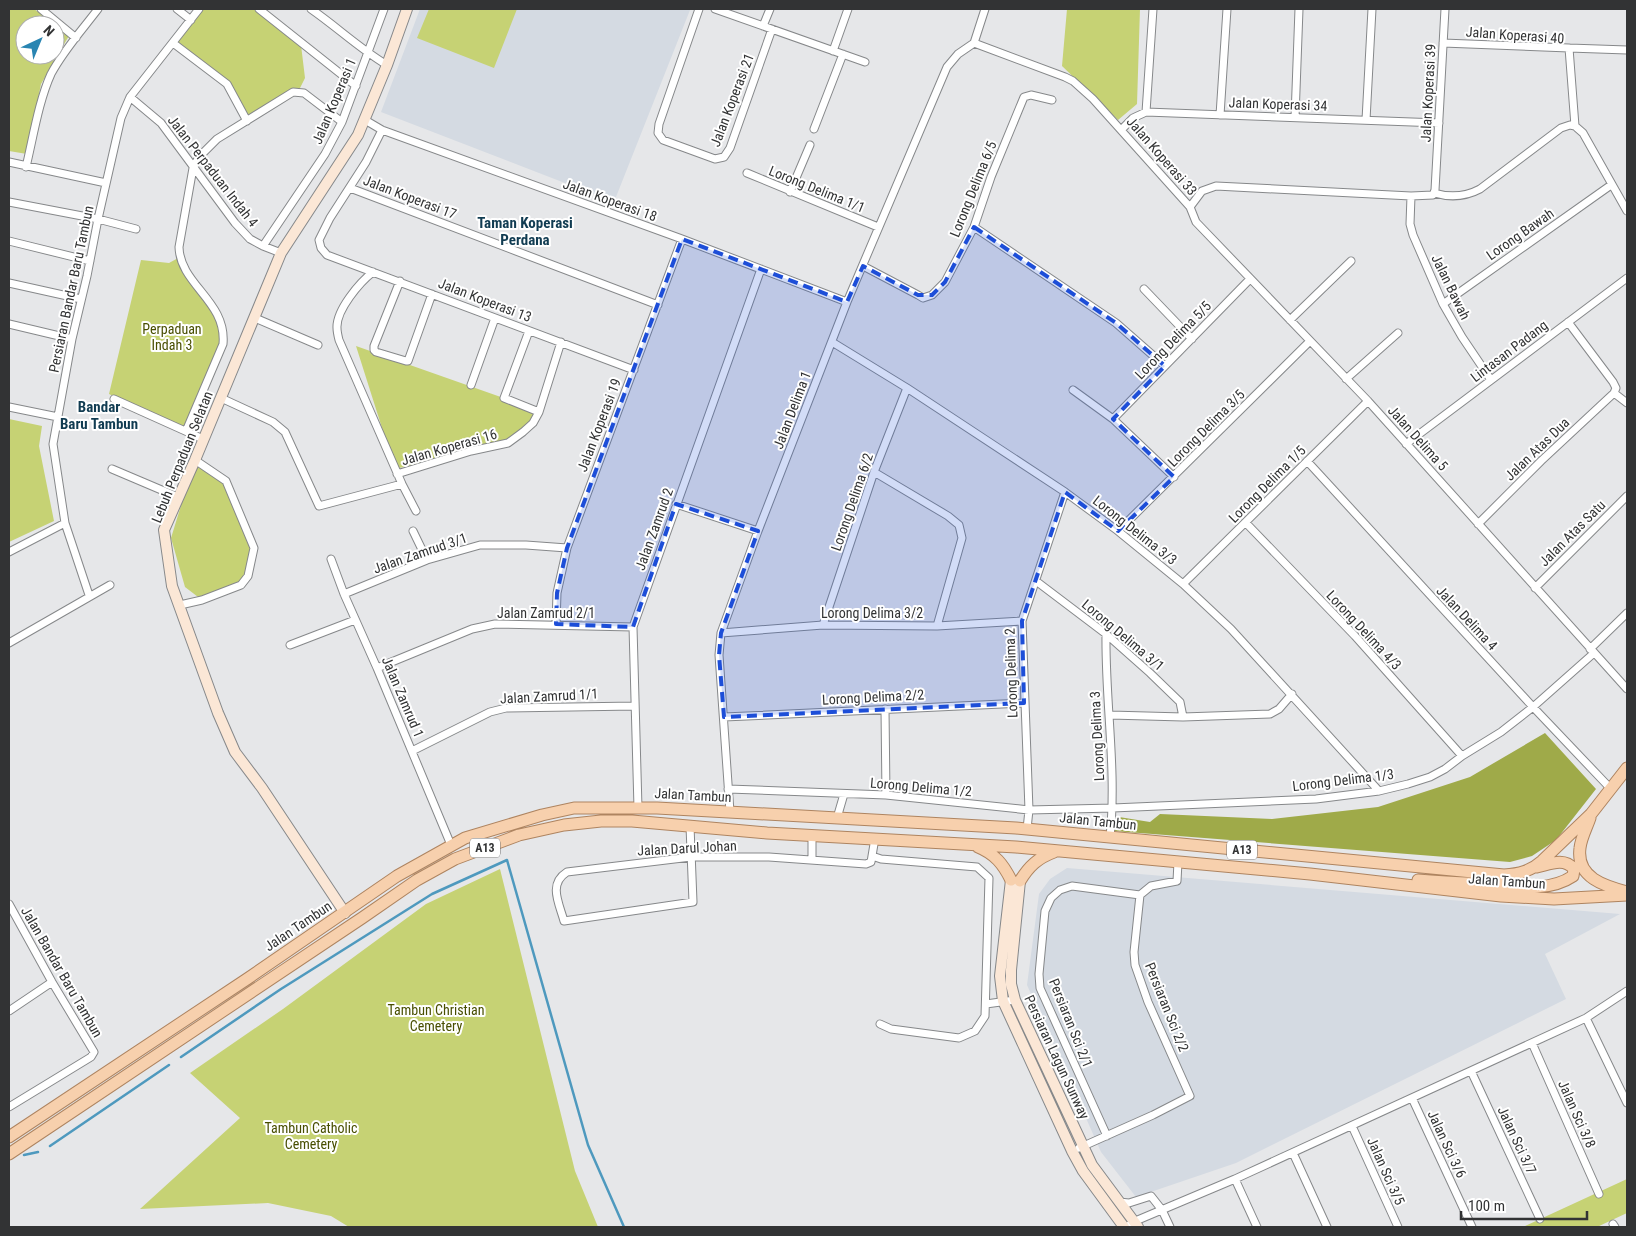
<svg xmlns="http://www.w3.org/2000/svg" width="1636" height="1236" viewBox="0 0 1636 1236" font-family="'Roboto Condensed',sans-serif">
<rect width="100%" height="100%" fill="#e6e7e9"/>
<path fill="#d4dae2" d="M 420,9 L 687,9 L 690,10 L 614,202 L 381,112 Z
M 1067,868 L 1620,914 L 1545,954 L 1566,999 L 1236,1163 L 1136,1197 L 1101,1152 L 1027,985 L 1039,894 L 1050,879 Z"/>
<path fill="#c6d274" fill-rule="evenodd" d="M 9,9 L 34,9 L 70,34 L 41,84 L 27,154 L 9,151 ZM 25,25 L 55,25 L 55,55 L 25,55 Z
M 203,9 L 254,9 L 301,45 L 305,78 L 299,90 L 248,117 L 234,91 L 177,42 Z
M 429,9 L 517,9 L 494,68 L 417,38 Z
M 1067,9 L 1140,9 L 1137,104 L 1118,120 L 1062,66 Z
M 180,257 L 220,319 L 223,344 L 186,431 L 109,394 L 141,260 L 169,263 Z
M 356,346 L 535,409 L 535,419 L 508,443 L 395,469 Z
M 9,419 L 42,426 L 39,446 L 54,521 L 9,542 Z
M 195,460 L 226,481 L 254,548 L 241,585 L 202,600 L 185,587 L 171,538 Z
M 500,869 L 575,1171 L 598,1227 L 349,1227 L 331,1216 L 268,1203 L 140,1209 L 240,1118 L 190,1073 L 283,1009 L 426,904 Z
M 1627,1179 L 1627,1213 L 1597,1227 L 1523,1227 Z"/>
<path fill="#9faa49" d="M 1545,733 L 1596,789 L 1556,840 L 1532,856 L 1510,862 L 1114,831 L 1119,817 L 1150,822 L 1160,814 L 1272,819 L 1378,807 L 1470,777 Z"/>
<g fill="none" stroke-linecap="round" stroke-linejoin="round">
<path stroke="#4e99be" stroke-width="2.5" d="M 181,1057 L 281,989 L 432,894 L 507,860 L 588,1145 L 624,1227
M 50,1146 L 169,1065
M 24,1155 L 38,1152"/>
<defs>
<path id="street" d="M 41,9 L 76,38
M 177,9 L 191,20
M 259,9 L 356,86
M 311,9 C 337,27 360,49 387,65
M 699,9 L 659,124 L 658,133 L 663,140 L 715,159 L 724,157 L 730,148 L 772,29
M 715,9 L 865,62
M 763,26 L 770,9
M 173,43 L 227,84 L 247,121
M 974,43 L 1065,77 L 1073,81 L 1093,99 L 1190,207 L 1196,222 L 1368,401 L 1627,689
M 974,43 L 985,9
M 1443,43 L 1569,48 L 1575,126
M 1569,48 L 1627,50
M 833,51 L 848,9
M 130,97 L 161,123 L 235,223 L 250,239 L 263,246 L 281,253
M 1146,112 L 1153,9
M 1220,115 L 1227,9
M 1295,117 L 1299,9
M 365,120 L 382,130 L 682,239 L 847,302
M 1366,120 L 1372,9
M 1575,126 L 1583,133 L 1627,211
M 814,129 L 843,54
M 1122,129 L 1133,118 L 1146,112 L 1439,123
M 382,130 L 366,162 L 330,218 L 319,240 L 321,248 L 327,255 L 634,370
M 9,162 L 106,183
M 26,167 C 33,138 39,100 51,74 C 63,51 82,30 98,9
M 747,173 L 878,227
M 350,188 L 658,305
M 790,192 L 810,145
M 1434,193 C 1451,198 1465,197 1480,189 L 1561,128 L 1570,125 L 1575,126
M 1411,196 L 1410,224 L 1413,235 L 1443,304 L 1462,337 L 1491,380
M 9,202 L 98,219 L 136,229
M 1190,207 L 1202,191 L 1216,186 L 1411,196 L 1433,195 L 1435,190 L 1445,9
M 974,227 L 1116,323 L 1165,366
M 9,241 L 90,261
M 263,246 L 325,154 L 342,122 L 384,9
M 863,266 L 918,295 L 923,298 L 932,295 L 945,282 L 974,227 L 991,177 L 1024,97 L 1031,95 L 1052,100
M 373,272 C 360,282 336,310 337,328 C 337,332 338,336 339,340 L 402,484 L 416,511
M 400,281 L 374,346 L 374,350 L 376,352 L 406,361 L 408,361 L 432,294
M 9,283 L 81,299
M 1144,289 L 1192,339
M 1443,304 L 1611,185
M 255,318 L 318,345
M 1290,320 L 1351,261
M 9,324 L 72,339
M 529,331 L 504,398 L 539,412
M 832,342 L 907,388 L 1065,492 L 1118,531 L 1183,584 L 1231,629 L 1379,791
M 1346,379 L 1398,333
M 471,385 L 495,318
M 1073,390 L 1113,419 L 1174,477
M 1614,393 L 1627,403
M 221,398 L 273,422 L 285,432 L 319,506 L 402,484
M 114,399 L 203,439
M 9,407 L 58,417
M 1113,419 L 1250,279
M 186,431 L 223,344 C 227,301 180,285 179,247 L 193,168 L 199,157 L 217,139 L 293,92 L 304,93 L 342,122
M 1406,444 L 1627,278
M 1307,461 L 1533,707 L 1611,789
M 112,469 L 178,497
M 874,472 L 948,516 L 959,525 L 962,538 L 937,626
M 397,474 L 471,451 L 508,443 L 523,432 L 533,423 L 539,412 L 561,342
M 676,504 L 758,531
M 1246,523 L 1355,636 L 1462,756
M 1478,524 L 1541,461 L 1614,393 L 1616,388 L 1613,382 L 1568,322
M 413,531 L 427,560
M 1118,531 L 1310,341
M 9,552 L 65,523
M 331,559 L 344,594 L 377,668 L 451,845
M 1036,581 L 1106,634 L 1150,673 L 1180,702 L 1183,717
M 1183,584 L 1368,401
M 1535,588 L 1627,496
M 344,594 L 427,560 L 480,545 L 526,545 L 567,548
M 89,595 L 65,523 L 53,444 L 72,339 L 87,276 L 98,219 L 121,118 L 130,97 L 199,9
M 180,605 L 202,600 L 241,585 L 248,576 L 254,548 L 226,481 L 195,460
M 556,624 L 557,593 L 567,548 L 682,239
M 823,625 L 874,472 L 907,388
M 721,633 L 823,625 L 937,626 L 1022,621
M 1106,634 C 1105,702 1117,769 1110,837
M 9,643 L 110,585
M 290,645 L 355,620
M 1590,649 L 1627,613
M 377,668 L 472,629 L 495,624 L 633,627
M 885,709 L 886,795
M 1110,715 L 1183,717 L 1270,714 L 1279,709 L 1292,694
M 724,717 L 1024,703
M 412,751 L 490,712 L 506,708 L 635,706
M 728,789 L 886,795 L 1029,810 L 1113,808 L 1316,799 L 1379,791 L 1408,784 L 1430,777 L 1445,769 L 1462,756 L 1501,732 L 1533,707 L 1594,653
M 638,808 L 633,627 L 761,269
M 730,812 L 719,655 L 721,633 L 758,531 L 847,302 L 947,67 L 958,54 L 974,43
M 837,818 L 844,794
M 690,826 L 693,902 L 564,921 C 559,903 548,884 567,872 L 691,857 L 769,857 L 866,864 L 871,862 L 875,838
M 1027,829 L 1029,810 L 1022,621 L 1065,492
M 812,835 L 812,860
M 872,856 L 881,859 L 977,867 L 989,878 L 985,1016 L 975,1031 L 959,1038 L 891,1029 L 880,1024
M 1140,895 L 1151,886 L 1177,881 L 1178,862
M 9,904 L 52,982 L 94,1052 L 91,1057 L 9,1107
M 986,1004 L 1015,1000
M 9,1011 L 52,982
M 1586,1018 L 1627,1103
M 1532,1043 L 1599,1194
M 1471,1071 L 1540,1219
M 1412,1098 L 1472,1227
M 1352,1126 L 1398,1227
M 1107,1136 L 1040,988 L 1039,974 L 1045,911 L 1051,898 L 1060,890 L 1072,886 L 1140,895
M 1079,1148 L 1153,1115 L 1190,1096 L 1148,1002 L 1135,965 L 1134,952 L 1140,895
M 1293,1153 L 1327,1227
M 1235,1179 L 1257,1227
M 1119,1202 L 1129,1203 L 1151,1196 L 1162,1210 L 1170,1227
M 1613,1224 L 1615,1227
M 1127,1227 L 1133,1222 L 1235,1179 L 1586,1018 L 1627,991"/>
<path id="secondary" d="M 1011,880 L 1000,976 L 1003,1001 L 1072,1151 L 1083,1171 L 1124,1227
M 1020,881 L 1011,970 L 1011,984 L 1015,1000 L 1092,1165 L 1138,1227
M 345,913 L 262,788 L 235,752 L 218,713 L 172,586 L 164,530 L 195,460 L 281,253 L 358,135 L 387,65 L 407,9"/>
<path id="primary" d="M 1590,818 C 1587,827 1581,838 1580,848 C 1576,878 1605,886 1627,892
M 978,847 C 995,854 1003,864 1011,880
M 1418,880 C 1441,882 1463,883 1485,884 C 1514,886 1548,893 1573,876 L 1574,869 C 1564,857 1550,864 1537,867
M 1020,881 C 1029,866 1038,858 1054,852
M 9,1137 L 247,979 L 397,876 L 465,838 L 542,815 L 574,808 L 657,808 L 1016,828 L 1504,875 C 1519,874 1531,871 1542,861 L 1591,814 L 1627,768
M 9,1154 L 362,918 L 417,880 L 455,859 L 519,835 L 564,825 L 601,821 L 632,821 L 767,833 L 1016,847 L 1310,874 L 1501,896 L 1554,899 L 1627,895"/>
</defs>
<use href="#street" stroke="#86888a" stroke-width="9"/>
<use href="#secondary" stroke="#86888a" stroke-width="12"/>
<use href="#primary" stroke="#ae8460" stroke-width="13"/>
<use href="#street" stroke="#fff" stroke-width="7"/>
<use href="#secondary" stroke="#fbe7d6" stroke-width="10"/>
<use href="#primary" stroke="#f7d0ad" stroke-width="11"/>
</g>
<path fill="#1d4ed8" fill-opacity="0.2" stroke="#1d4ed8" stroke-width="4" stroke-dasharray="10 6" stroke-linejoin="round" d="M 974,227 L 1116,323 L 1165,366 L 1113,419 L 1174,477 L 1118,531 L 1065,492 L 1022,621 L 1024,703 L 724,717 L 719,655 L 721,633 L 758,531 L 676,504 L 633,627 L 556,624 L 557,593 L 567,548 L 682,239 L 847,302 L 863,266 L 918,295 L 932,295 L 945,282 Z"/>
<g text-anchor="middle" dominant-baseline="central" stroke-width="4" stroke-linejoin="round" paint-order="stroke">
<g fill="#fff" stroke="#707071" stroke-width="1">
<rect x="470" y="838.5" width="30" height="19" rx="4"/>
<rect x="1227" y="840.5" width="30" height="19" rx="4"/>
</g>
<g font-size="12" font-weight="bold" fill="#323334">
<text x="485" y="848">A13</text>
<text x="1242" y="850">A13</text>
</g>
<g font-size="14" fill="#323334" stroke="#fff">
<text transform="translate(1515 35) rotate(4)">Jalan Koperasi 40</text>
<text transform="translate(1428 93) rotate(-87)">Jalan Koperasi 39</text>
<text transform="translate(732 100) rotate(-69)">Jalan Koperasi 21</text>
<text transform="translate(334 101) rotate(-67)">Jalan Koperasi 1</text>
<text transform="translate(1278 104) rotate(2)">Jalan Koperasi 34</text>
<text transform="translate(1162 156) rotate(49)">Jalan Koperasi 33</text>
<text transform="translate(213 171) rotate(52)">Jalan Perpaduan Indah 4</text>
<text transform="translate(817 189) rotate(22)">Lorong Delima 1/1</text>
<text transform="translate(973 189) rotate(-68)">Lorong Delima 6/5</text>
<text transform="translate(410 197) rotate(21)">Jalan Koperasi 17</text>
<text transform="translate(610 200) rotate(20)">Jalan Koperasi 18</text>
<text transform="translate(1520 234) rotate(-35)">Lorong Bawah</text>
<text transform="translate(1451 287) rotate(64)">Jalan Bawah</text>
<text transform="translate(71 289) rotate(-78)">Persiaran Bandar Baru Tambun</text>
<text transform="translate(485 300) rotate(21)">Jalan Koperasi 13</text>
<text transform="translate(1173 340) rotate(-46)">Lorong Delima 5/5</text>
<text transform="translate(1509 351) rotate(-37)">Lintasan Padang</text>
<text transform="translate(792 410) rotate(-69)">Jalan Delima 1</text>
<text transform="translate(599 425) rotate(-69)">Jalan Koperasi 19</text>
<text transform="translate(1206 428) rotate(-45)">Lorong Delima 3/5</text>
<text transform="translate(1418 438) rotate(48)">Jalan Delima 5</text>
<text transform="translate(449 447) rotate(-16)">Jalan Koperasi 16</text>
<text transform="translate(1537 449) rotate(-44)">Jalan Atas Dua</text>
<text transform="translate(182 457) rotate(-68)">Lebuh Perpaduan Selatan</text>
<text transform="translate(1267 484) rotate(-45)">Lorong Delima 1/5</text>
<text transform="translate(852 502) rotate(-71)">Lorong Delima 6/2</text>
<text transform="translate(654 529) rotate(-70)">Jalan Zamrud 2</text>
<text transform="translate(1135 530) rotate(38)">Lorong Delima 3/3</text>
<text transform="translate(1572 533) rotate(-45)">Jalan Atas Satu</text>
<text transform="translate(420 553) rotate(-19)">Jalan Zamrud 3/1</text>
<text x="546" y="613">Jalan Zamrud 2/1</text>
<text x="872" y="613">Lorong Delima 3/2</text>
<text transform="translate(1467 618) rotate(47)">Jalan Delima 4</text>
<text transform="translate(1364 630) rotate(47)">Lorong Delima 4/3</text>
<text transform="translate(1123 635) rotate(40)">Lorong Delima 3/1</text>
<text transform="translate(1011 673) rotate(-92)">Lorong Delima 2</text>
<text transform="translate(549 696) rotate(-3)">Jalan Zamrud 1/1</text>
<text transform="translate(403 697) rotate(67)">Jalan Zamrud 1</text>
<text transform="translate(873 697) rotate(-3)">Lorong Delima 2/2</text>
<text transform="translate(1097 736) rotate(-93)">Lorong Delima 3</text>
<text transform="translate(1343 780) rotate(-7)">Lorong Delima 1/3</text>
<text transform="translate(921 787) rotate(5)">Lorong Delima 1/2</text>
<text transform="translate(693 795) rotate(3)">Jalan Tambun</text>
<text transform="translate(1098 821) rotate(6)">Jalan Tambun</text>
<text transform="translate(687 848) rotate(-3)">Jalan Darul Johan</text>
<text transform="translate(1507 881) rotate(4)">Jalan Tambun</text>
<text transform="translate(298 926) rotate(-34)">Jalan Tambun</text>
<text transform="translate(62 972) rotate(60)">Jalan Bandar Baru Tambun</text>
<text transform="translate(1167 1007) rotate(68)">Persiaran Sci 2/2</text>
<text transform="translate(1071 1023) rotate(68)">Persiaran Sci 2/1</text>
<text transform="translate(1057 1057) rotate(65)">Persiaran Lagun Sunway</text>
<text transform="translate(1577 1114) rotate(66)">Jalan Sci 3/8</text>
<text transform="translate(1517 1140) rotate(65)">Jalan Sci 3/7</text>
<text transform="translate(1447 1144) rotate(65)">Jalan Sci 3/6</text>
<text transform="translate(1386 1171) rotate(66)">Jalan Sci 3/5</text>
</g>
<g font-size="14" fill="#484e00" stroke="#fff">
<text x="172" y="329">Perpaduan<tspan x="172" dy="16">Indah 3</tspan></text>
<text x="436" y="1010">Tambun Christian<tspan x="436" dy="16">Cemetery</tspan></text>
<text x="311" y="1128">Tambun Catholic<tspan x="311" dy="16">Cemetery</tspan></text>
</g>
<g font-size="15" font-weight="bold" fill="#113c52" stroke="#fff">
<text x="525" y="223">Taman Koperasi<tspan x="525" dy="17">Perdana</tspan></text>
<text x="99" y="407">Bandar<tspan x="99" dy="17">Baru Tambun</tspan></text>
</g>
</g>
<rect width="1636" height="1236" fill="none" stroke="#323334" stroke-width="20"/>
<g transform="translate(40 40) rotate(44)"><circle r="24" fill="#ffffff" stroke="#adadae"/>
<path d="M0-4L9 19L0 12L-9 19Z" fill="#2985b2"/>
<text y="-8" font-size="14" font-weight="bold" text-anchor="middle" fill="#323334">N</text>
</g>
<path d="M1461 1211v8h126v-8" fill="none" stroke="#323334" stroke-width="2.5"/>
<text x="1468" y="1211" font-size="15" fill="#323334" stroke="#ffffff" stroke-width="4" paint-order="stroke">100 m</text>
</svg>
